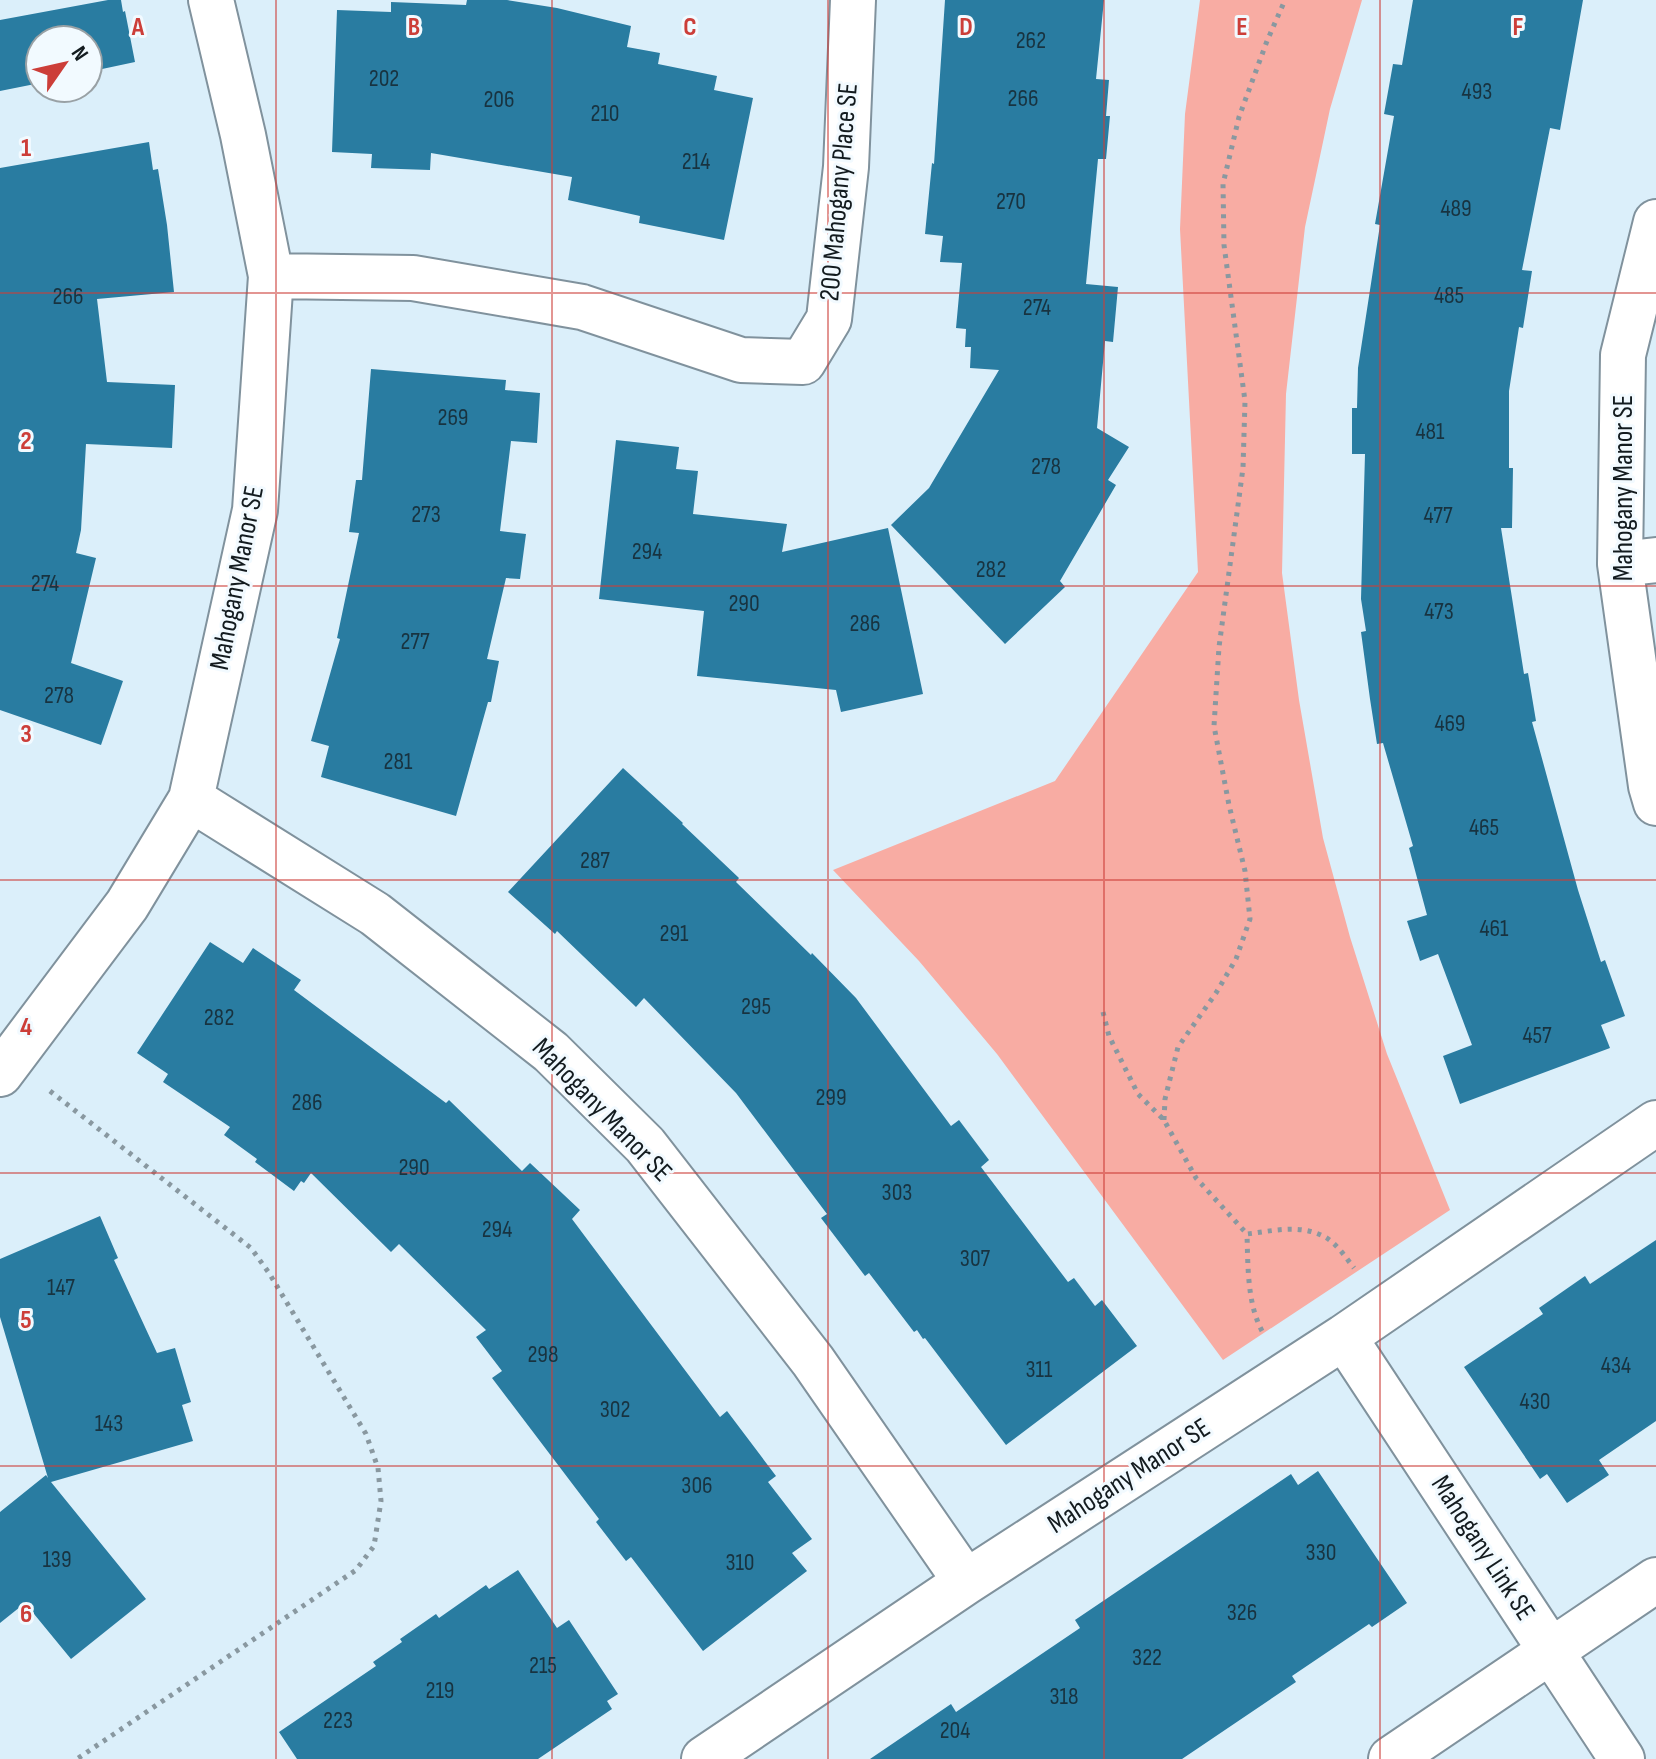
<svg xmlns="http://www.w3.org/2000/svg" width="1656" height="1759" viewBox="0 0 1656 1759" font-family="'Sofia Sans Condensed',sans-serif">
<rect width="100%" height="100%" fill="#dbeffa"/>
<path fill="#f8aca3" d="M 1200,0 L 1362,0 L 1330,109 L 1305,227 L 1286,394 L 1282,573 L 1299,700 L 1323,838 L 1350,937 L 1387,1054 L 1450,1210 L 1223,1360 L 997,1054 L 919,961 L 833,870 L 1055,781 L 1198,572 L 1180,229 L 1185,114 Z"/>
<path fill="#297ca1" d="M 108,0 L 121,0 L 123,12 L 125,11 L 135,62 L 88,72 L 88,40 L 40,40 L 40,83 L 0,91 L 0,20 Z
M 467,0 L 507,0 L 557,8 L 631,26 L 627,47 L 660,53 L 658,64 L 717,76 L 714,90 L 753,98 L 724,240 L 639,223 L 640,216 L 568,200 L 572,177 L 431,153 L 430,170 L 371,168 L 372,154 L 332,152 L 337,10 L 391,12 L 391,2 L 466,5 Z
M 945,0 L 1104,0 L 1096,79 L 1109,80 L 1106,116 L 1110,116 L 1106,159 L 1098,159 L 1086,284 L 1118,287 L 1113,342 L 1105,341 L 1097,428 L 1129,447 L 1108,480 L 1116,485 L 1060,581 L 1065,587 L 1005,644 L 891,525 L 929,488 L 999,370 L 970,368 L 971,347 L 965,347 L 966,329 L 956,328 L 962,263 L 940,262 L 943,236 L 925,234 L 932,163 L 934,164 Z
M 1413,0 L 1583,0 L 1560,130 L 1550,128 L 1522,270 L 1532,271 L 1523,328 L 1519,327 L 1509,391 L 1509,468 L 1513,468 L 1512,528 L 1501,528 L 1524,674 L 1528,673 L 1536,721 L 1532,722 L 1578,890 L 1601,962 L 1605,960 L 1625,1016 L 1601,1025 L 1610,1048 L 1460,1104 L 1443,1056 L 1472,1045 L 1438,954 L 1420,961 L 1407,921 L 1427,915 L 1409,848 L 1413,846 L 1383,743 L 1377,744 L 1370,699 L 1361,632 L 1366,631 L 1361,599 L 1365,454 L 1352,454 L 1352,408 L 1357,408 L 1358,368 L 1380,225 L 1375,224 L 1394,116 L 1384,114 L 1393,64 L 1402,65 Z
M 149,142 L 153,170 L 158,169 L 167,225 L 174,292 L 97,299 L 107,382 L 175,385 L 172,448 L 86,444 L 81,530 L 76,553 L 96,558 L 71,663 L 123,681 L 101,745 L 0,710 L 0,168 Z
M 371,369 L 506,380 L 505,390 L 540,393 L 537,443 L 511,441 L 500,531 L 526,534 L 520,579 L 506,578 L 487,659 L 499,661 L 491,702 L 488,702 L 456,816 L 321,777 L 329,746 L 311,741 L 340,639 L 337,638 L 359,533 L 349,532 L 356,480 L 362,480 Z
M 616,440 L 679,447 L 676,469 L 698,471 L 693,514 L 787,524 L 782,552 L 888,528 L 923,694 L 841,712 L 836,690 L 697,676 L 704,611 L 599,599 Z
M 623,768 L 683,823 L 682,824 L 739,878 L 736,882 L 811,955 L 812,953 L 856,998 L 951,1126 L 959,1120 L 989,1160 L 981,1167 L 1068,1282 L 1074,1278 L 1095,1306 L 1102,1300 L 1137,1346 L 1006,1445 L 925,1338 L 923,1339 L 917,1330 L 914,1332 L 869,1273 L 865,1276 L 821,1218 L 827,1214 L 736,1093 L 644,998 L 636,1007 L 557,931 L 555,934 L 508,892 Z
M 210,942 L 243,963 L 253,948 L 301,980 L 294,990 L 446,1103 L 449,1100 L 522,1171 L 530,1163 L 580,1210 L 572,1219 L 720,1417 L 727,1411 L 776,1476 L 768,1482 L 812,1539 L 792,1553 L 807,1571 L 703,1651 L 631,1557 L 626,1561 L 596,1522 L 599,1519 L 492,1378 L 502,1371 L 476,1337 L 486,1330 L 399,1244 L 391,1252 L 311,1173 L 304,1183 L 301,1181 L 294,1191 L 255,1162 L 257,1159 L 224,1135 L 230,1127 L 163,1082 L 168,1074 L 137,1053 Z
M 100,1216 L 118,1258 L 114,1260 L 157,1353 L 175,1348 L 191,1402 L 182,1405 L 193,1441 L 51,1482 L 146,1599 L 71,1659 L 25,1603 L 0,1623 L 0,1512 L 46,1475 L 48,1478 L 0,1317 L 0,1259 Z
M 1656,1240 L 1656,1421 L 1599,1460 L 1609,1475 L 1567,1503 L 1547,1474 L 1540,1479 L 1464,1367 L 1543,1314 L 1539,1308 L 1585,1276 L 1590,1284 Z
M 1318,1471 L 1407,1603 L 1372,1627 L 1369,1624 L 1292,1676 L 1296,1682 L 1182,1759 L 870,1759 L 951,1704 L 956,1712 L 1080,1628 L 1075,1620 L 1291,1474 L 1298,1485 Z
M 518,1570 L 557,1628 L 569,1620 L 618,1694 L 607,1701 L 612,1709 L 538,1759 L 297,1759 L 279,1732 L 376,1666 L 373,1662 L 402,1642 L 400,1639 L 436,1614 L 439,1618 L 486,1585 L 489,1589 Z"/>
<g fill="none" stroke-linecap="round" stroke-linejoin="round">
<defs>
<path id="minor" d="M 1656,222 L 1623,355 L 1620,564 L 1651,786 L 1656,803
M 271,276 L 413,278 L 582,307 L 741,360 L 803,362 L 829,319 L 846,167 L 853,0
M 1620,564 L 1656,560
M 191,799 L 375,914 L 551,1052 L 645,1145 L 813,1361 L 966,1582
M 0,1074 L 127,905 L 191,799 L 255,510 L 271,276 L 243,135 L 211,0
M 1344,1337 L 1622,1759
M 704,1759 L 966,1582 L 1344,1337 L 1656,1123
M 1391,1759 L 1656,1580"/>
</defs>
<use href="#minor" stroke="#80929d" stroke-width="48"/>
<path stroke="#8998a0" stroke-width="5" stroke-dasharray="4 6" stroke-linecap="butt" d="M 1103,1012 L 1109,1036 L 1138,1094 L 1164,1120 L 1196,1178 L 1247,1234
M 50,1091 L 251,1248 L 269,1273 L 366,1434 L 378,1468 L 381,1501 L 374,1546 L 356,1570 L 77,1759
M 1164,1120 L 1165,1099 L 1178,1047 L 1216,993 L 1236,959 L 1250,919 L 1245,871 L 1229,805 L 1214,726 L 1219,647 L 1243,468 L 1245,401 L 1224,245 L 1223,184 L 1239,117 L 1267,41 L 1285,0
M 1262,1331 C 1247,1303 1248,1265 1247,1234 C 1272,1231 1299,1224 1323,1236 C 1336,1242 1346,1258 1354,1268"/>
<use href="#minor" stroke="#fff" stroke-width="44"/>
</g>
<path fill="none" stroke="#cc3e39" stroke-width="2" stroke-opacity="0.55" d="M 276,0 L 276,1759M 552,0 L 552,1759M 828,0 L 828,1759M 1104,0 L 1104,1759M 1380,0 L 1380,1759M 0,293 L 1656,293M 0,586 L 1656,586M 0,880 L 1656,880M 0,1173 L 1656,1173M 0,1466 L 1656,1466"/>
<g text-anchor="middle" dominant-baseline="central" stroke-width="6" stroke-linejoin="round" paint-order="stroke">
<g font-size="24" fill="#183340">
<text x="1031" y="40">262</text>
<text x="384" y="78">202</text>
<text x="1477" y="91">493</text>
<text x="1023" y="98">266</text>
<text x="499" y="99">206</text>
<text x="605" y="113">210</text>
<text x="696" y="161">214</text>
<text x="1011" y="201">270</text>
<text x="1456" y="208">489</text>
<text x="1449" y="295">485</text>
<text x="68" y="296">266</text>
<text x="1037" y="307">274</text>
<text x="453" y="417">269</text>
<text x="1430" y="431">481</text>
<text x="1046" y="466">278</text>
<text x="426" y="514">273</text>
<text x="1438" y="515">477</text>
<text x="647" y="551">294</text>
<text x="991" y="569">282</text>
<text x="45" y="583">274</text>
<text x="744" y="603">290</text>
<text x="1439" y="611">473</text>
<text x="865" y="623">286</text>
<text x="415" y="641">277</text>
<text x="59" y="695">278</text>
<text x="1450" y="723">469</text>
<text x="398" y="761">281</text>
<text x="1484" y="827">465</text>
<text x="595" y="860">287</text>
<text x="1494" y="928">461</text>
<text x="674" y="933">291</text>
<text x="756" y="1006">295</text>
<text x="219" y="1017">282</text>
<text x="1537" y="1035">457</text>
<text x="831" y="1097">299</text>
<text x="307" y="1102">286</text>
<text x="414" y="1167">290</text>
<text x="897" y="1192">303</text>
<text x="497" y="1229">294</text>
<text x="975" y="1258">307</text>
<text x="61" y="1287">147</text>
<text x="543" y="1354">298</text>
<text x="1616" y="1365">434</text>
<text x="1039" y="1369">311</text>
<text x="1535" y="1401">430</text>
<text x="615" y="1409">302</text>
<text x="109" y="1423">143</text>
<text x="697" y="1485">306</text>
<text x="1321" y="1552">330</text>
<text x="57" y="1559">139</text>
<text x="740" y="1562">310</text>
<text x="1242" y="1612">326</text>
<text x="1147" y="1657">322</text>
<text x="543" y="1665">215</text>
<text x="440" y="1690">219</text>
<text x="1064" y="1696">318</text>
<text x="338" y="1720">223</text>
<text x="955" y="1730">204</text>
</g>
<g font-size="28" fill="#131b1f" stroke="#f2faff">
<text transform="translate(839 192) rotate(-85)">200 Mahogany Place SE</text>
<text transform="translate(1623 488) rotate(-90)">Mahogany Manor SE</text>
<text transform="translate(237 578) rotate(-79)">Mahogany Manor SE</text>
<text transform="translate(602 1110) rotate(46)">Mahogany Manor SE</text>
<text transform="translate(1129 1476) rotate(-33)">Mahogany Manor SE</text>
<text transform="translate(1483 1548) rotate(57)">Mahogany Link SE</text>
</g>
</g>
<g font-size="26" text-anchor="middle" font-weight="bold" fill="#cc3e39" stroke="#f2faff" stroke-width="6" stroke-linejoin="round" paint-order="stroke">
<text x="138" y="35">A</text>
<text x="414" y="35">B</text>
<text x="690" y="35">C</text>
<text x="966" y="35">D</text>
<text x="1242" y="35">E</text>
<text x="1518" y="35">F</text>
<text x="26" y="156">1</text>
<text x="26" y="449">2</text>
<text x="26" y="742">3</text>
<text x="26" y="1035">4</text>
<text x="26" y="1328">5</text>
<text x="26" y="1622">6</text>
</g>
<g transform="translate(64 64) rotate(56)"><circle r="38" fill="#f2faff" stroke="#99a1a5" stroke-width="2"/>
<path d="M0-6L14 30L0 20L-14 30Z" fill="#cc3e39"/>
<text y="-12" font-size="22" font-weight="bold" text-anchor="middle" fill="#131b1f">N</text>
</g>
</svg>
